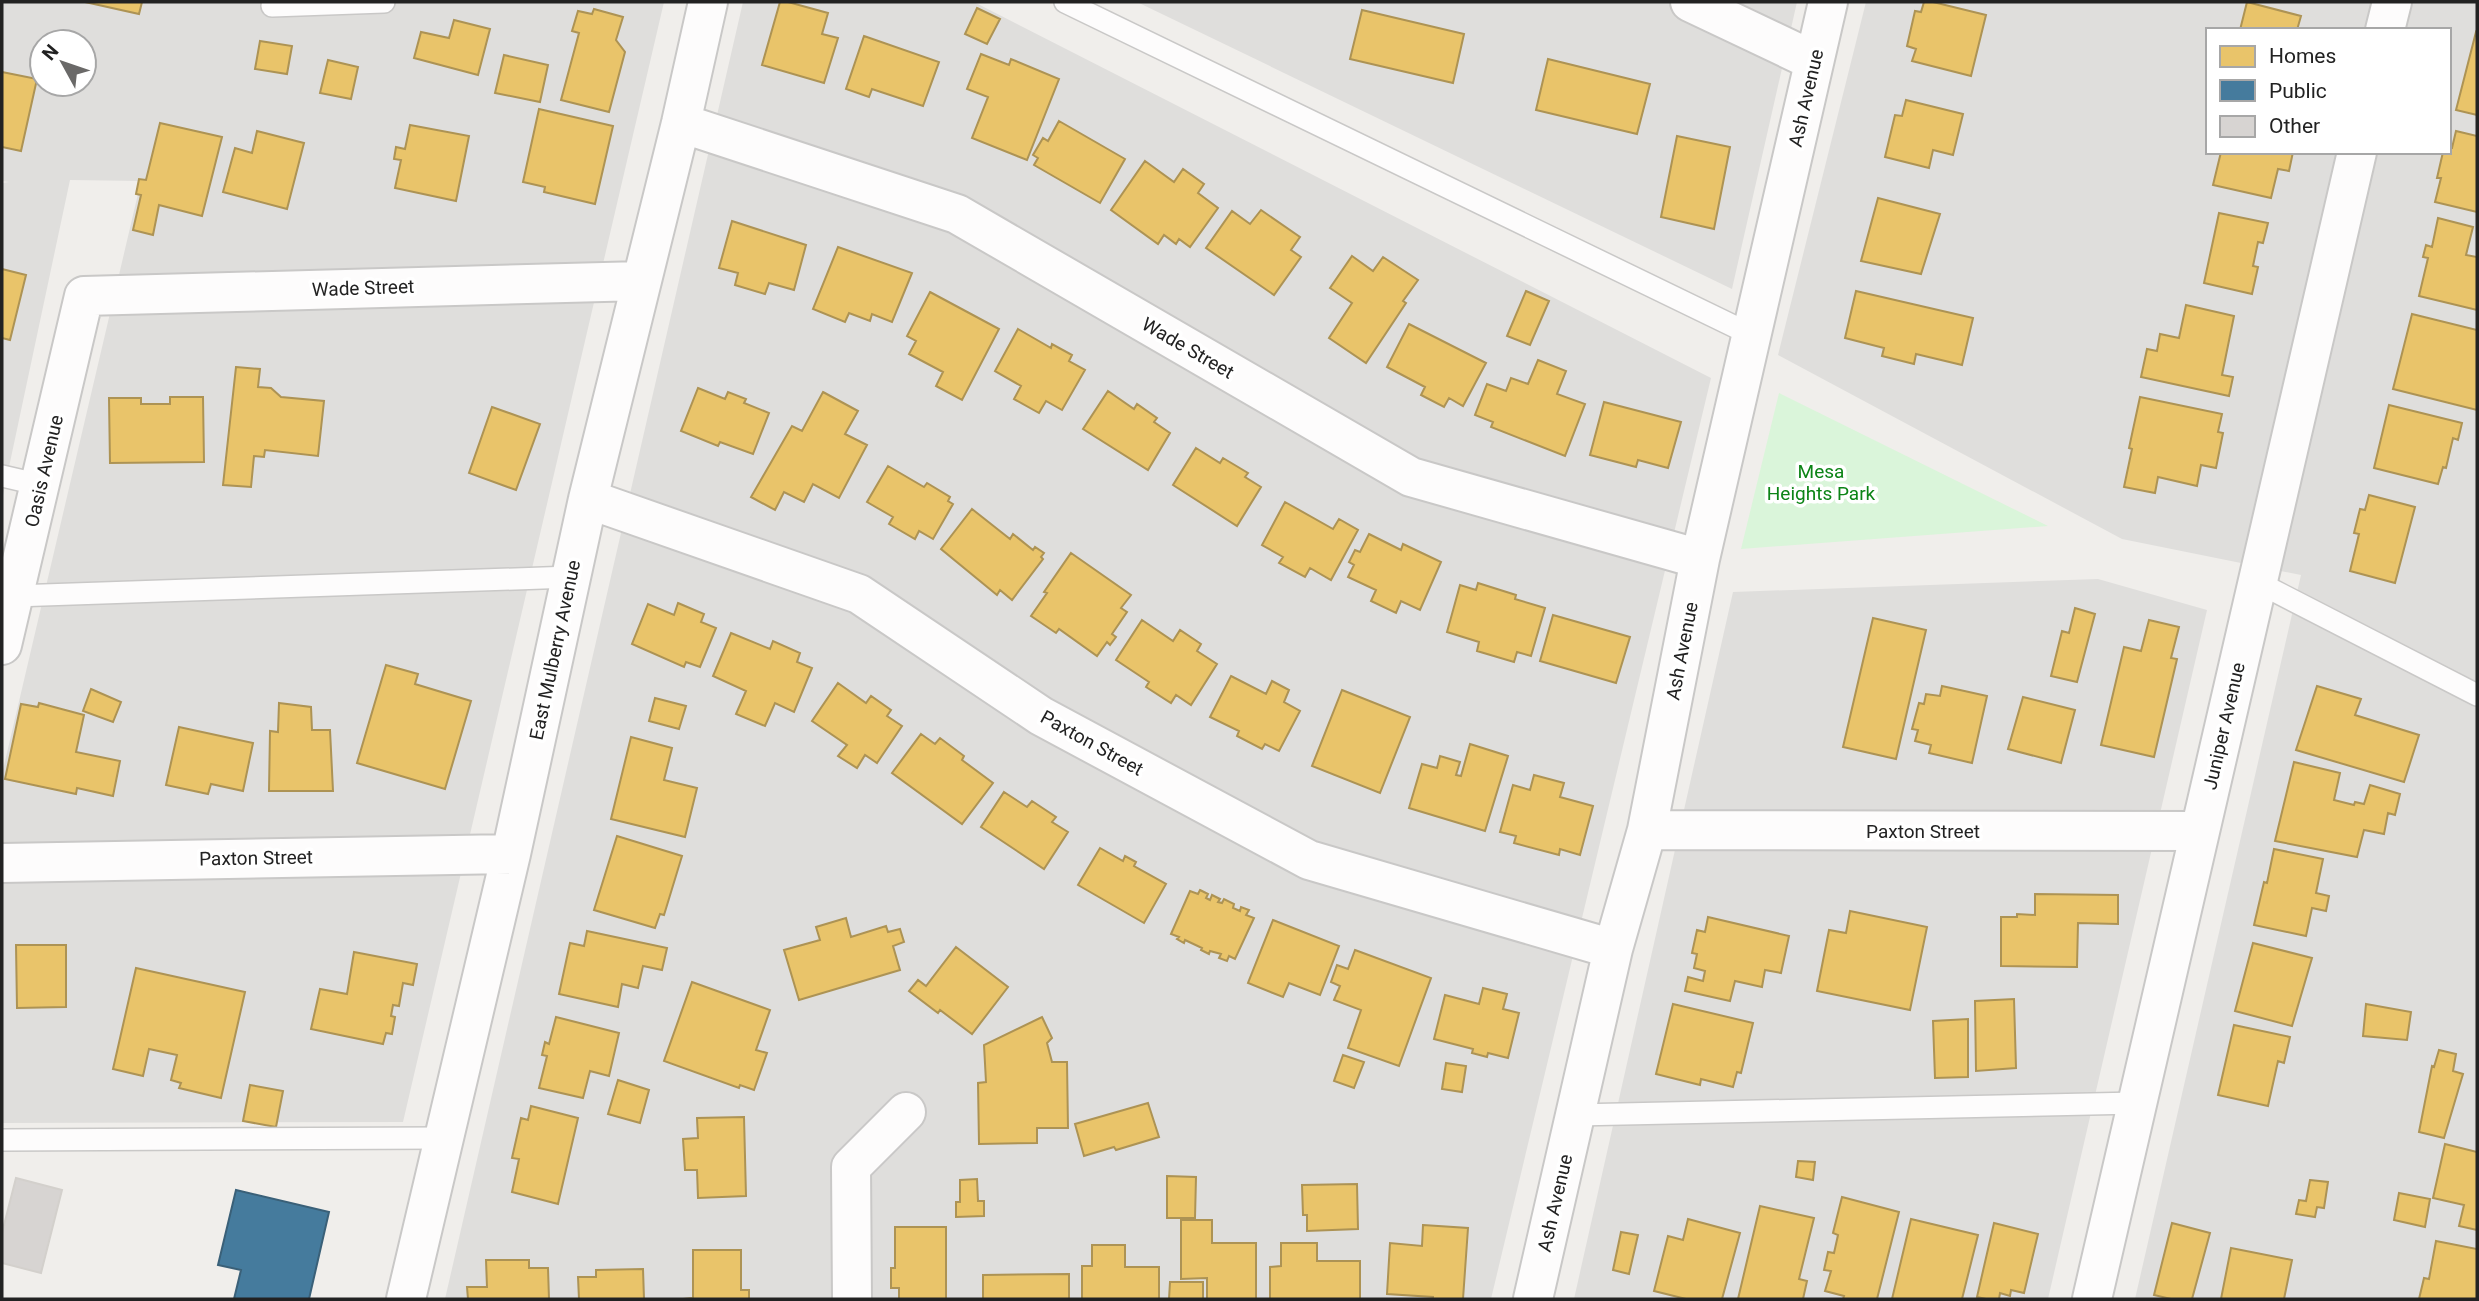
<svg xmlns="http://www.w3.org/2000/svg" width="2479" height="1301" viewBox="0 0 2479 1301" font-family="Roboto,sans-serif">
<rect width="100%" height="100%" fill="#f0eeeb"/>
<path fill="#dfdedc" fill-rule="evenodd" d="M 2,2 L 664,2 L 403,1122 L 2,1123 L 2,774 L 141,181 L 70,180 L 2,500 L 2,183 L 9,182 L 2,181 ZM 42,42 L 84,42 L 84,84 L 42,84 Z
M 743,2 L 974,2 L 1711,378 L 1491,1299 L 445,1299 Z
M 1137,2 L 1797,2 L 1732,289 Z
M 1866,2 L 2477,2 L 2477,1299 L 2135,1299 L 2301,575 L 2122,539 L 1778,355 ZM 2208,30 L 2449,30 L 2449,152 L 2208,152 Z
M 2098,579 L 2207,610 L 2048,1299 L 1574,1299 L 1733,592 Z"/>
<path fill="#daf5da" d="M 1779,393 L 2048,526 L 1741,549 Z"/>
<path fill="#e9c46a" stroke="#ad9354" stroke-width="2" d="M 85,2 L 142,2 L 139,14 Z
M 780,2 L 788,2 L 828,13 L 822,34 L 838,38 L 824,83 L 762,65 Z
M 1924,2 L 1933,2 L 1986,15 L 1971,76 L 1912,61 L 1916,49 L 1907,46 L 1915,11 L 1921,12 Z
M 2247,2 L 2301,16 L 2297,30 L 2240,30 Z
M 977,8 L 1000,19 L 987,44 L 965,34 Z
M 594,9 L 623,17 L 616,40 L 625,52 L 609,112 L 561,100 L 579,33 L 572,31 L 578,11 L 592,14 Z
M 1362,10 L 1464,34 L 1453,83 L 1350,59 Z
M 454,20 L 490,29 L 478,75 L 414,58 L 421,32 L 449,38 Z
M 2476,32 L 2477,33 L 2477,115 L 2456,110 Z
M 864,36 L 939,62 L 923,106 L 872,89 L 869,97 L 846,89 Z
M 260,41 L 292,46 L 287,74 L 255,69 Z
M 981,54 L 1009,65 L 1011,59 L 1059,79 L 1027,160 L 972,138 L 988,97 L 967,89 Z
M 504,55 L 548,65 L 540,102 L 495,93 Z
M 1548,59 L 1650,84 L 1637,134 L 1536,110 Z
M 328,60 L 358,67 L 351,99 L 320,93 Z
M 2,72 L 37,79 L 21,151 L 2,147 Z
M 1906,100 L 1963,114 L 1953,155 L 1933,150 L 1929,168 L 1885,157 L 1895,115 L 1902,116 Z
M 539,109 L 613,126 L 595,204 L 544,192 L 545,187 L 523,182 Z
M 1059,121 L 1125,159 L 1100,203 L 1034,165 L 1038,158 L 1033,155 L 1043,138 L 1048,141 Z
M 160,123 L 222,137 L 202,216 L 159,205 L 153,235 L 133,230 L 141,195 L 136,194 L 139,179 L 146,180 Z
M 410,125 L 469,136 L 456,201 L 395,188 L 401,160 L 394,159 L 396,147 L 405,149 Z
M 257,131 L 304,143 L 287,209 L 223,192 L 235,148 L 252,153 Z
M 2456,131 L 2477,136 L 2477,212 L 2435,202 L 2441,178 L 2437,178 L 2443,152 L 2449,152 L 2449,148 L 2452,148 Z
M 1677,136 L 1730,147 L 1714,229 L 1661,217 Z
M 2221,152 L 2293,152 L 2289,171 L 2278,169 L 2271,198 L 2213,185 Z
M 1145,161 L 1174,182 L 1183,169 L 1204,184 L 1198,193 L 1218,208 L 1190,247 L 1179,239 L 1176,244 L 1164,235 L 1158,244 L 1111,210 Z
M 1878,198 L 1940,214 L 1921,274 L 1861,261 Z
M 1261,210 L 1300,237 L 1291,250 L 1301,257 L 1274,295 L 1206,248 L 1232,211 L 1250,224 Z
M 2219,213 L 2268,223 L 2263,243 L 2258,242 L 2253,266 L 2258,267 L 2252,294 L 2204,283 Z
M 2438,218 L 2473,227 L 2466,255 L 2477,257 L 2477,310 L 2419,296 L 2428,258 L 2423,257 L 2426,245 L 2432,247 Z
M 732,221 L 806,245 L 794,290 L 769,283 L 765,294 L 735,285 L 738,273 L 719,268 Z
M 838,247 L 912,273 L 892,322 L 872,314 L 870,321 L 849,313 L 845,322 L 813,309 Z
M 1352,256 L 1373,271 L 1383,257 L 1418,280 L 1403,301 L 1406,303 L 1366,363 L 1329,338 L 1352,303 L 1330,288 Z
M 2,269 L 26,275 L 10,340 L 2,338 Z
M 1526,291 L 1549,301 L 1530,345 L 1507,336 Z
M 1856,291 L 1973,318 L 1962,365 L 1916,354 L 1914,364 L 1882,356 L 1884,348 L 1845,338 Z
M 930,292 L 999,329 L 962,400 L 936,386 L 943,372 L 909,354 L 916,341 L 907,336 Z
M 2186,305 L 2234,316 L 2222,375 L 2233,377 L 2229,396 L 2141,377 L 2147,349 L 2157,351 L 2160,334 L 2179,338 Z
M 2412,314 L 2477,330 L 2477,410 L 2393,389 Z
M 1409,324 L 1486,363 L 1463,406 L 1449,398 L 1444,407 L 1421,395 L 1425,387 L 1387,367 Z
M 1018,329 L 1051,348 L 1052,344 L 1072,355 L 1069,361 L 1085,370 L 1062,410 L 1046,401 L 1039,413 L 1014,399 L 1021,386 L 995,371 Z
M 1538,360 L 1566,371 L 1557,394 L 1585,404 L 1565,456 L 1491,427 L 1493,422 L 1475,415 L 1487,384 L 1506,391 L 1511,378 L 1528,384 Z
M 236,367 L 260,369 L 258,387 L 271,388 L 281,397 L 324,401 L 318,456 L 265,450 L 264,457 L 254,456 L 251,487 L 223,485 Z
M 698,388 L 725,399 L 728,392 L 746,399 L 744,403 L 769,413 L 753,454 L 720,442 L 718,446 L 681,431 Z
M 1108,391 L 1134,409 L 1137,404 L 1157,418 L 1154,422 L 1170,433 L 1148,470 L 1083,429 Z
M 823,392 L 858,411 L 845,434 L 867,445 L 839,498 L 813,484 L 804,502 L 784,492 L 775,510 L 751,497 L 792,426 L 802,431 Z
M 170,397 L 203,397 L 204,462 L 110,463 L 109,398 L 141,398 L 141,404 L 170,404 Z
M 2140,397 L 2222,414 L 2218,432 L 2223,433 L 2216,468 L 2201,465 L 2197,486 L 2158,477 L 2155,493 L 2124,487 L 2132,449 L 2129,448 Z
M 1604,402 L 1681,422 L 1668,468 L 1638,460 L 1636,467 L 1590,455 Z
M 2389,405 L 2462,423 L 2458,440 L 2453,438 L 2446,468 L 2443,467 L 2438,484 L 2374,468 Z
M 492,407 L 540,424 L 516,490 L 469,473 Z
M 1196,448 L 1220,463 L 1223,458 L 1248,473 L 1245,477 L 1261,487 L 1237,526 L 1173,485 Z
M 888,466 L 924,487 L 927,483 L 950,497 L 948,501 L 953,504 L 933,539 L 919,531 L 915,539 L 889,524 L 893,517 L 867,502 Z
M 2369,495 L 2415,507 L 2395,583 L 2350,571 L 2359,534 L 2354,533 L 2360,509 L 2365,510 Z
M 1285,502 L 1333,529 L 1339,519 L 1358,530 L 1331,580 L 1310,568 L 1305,577 L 1279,563 L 1283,557 L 1262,545 Z
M 972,509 L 1010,539 L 1013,534 L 1033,550 L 1035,547 L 1044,553 L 1041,557 L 1043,559 L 1012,600 L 1000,590 L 997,595 L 941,549 Z
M 1369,534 L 1401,550 L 1403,544 L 1441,562 L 1420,610 L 1401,601 L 1396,613 L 1371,601 L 1376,590 L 1348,577 L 1354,565 L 1349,562 L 1355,550 L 1360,552 Z
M 1071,553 L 1131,595 L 1121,608 L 1127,612 L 1112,634 L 1116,637 L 1110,645 L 1107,642 L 1097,656 L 1059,629 L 1056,633 L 1031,616 L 1047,593 L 1044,592 Z
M 1478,583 L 1516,595 L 1515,599 L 1545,608 L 1531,656 L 1517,652 L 1514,662 L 1477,651 L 1479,642 L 1447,632 L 1460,585 L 1476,590 Z
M 678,603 L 704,614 L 701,622 L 716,628 L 700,667 L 686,662 L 684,667 L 632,644 L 648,604 L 674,615 Z
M 2075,608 L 2095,614 L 2077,682 L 2051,676 L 2062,631 L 2069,633 Z
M 1553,615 L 1630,637 L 1616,683 L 1540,661 Z
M 1873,618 L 1926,630 L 1896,759 L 1843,747 Z
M 1142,620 L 1173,641 L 1180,630 L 1201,644 L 1197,651 L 1217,664 L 1191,705 L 1176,695 L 1171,703 L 1146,687 L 1149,682 L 1116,660 Z
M 2149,620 L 2179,627 L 2171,658 L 2177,659 L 2154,757 L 2101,745 L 2124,647 L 2141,651 Z
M 731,633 L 770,649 L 773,641 L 800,653 L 797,662 L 812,668 L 794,712 L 775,703 L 765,726 L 736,714 L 746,691 L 713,676 Z
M 386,665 L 418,674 L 415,684 L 471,701 L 445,789 L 357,763 Z
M 1231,676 L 1266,694 L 1272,681 L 1289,690 L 1284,702 L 1300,711 L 1279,751 L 1265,744 L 1262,749 L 1237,736 L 1239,731 L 1210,717 Z
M 838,683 L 866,703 L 871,696 L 891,710 L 887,716 L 902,726 L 877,763 L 865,755 L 857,768 L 838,756 L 847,745 L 812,721 Z
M 1942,686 L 1987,696 L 1972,763 L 1929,753 L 1931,745 L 1915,741 L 1918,730 L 1912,729 L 1919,703 L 1924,704 L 1926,694 L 1940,696 Z
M 2317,686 L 2361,699 L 2355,715 L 2419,735 L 2404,782 L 2296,750 Z
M 91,689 L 121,702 L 113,722 L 83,711 Z
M 1342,690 L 1410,717 L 1380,793 L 1312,766 Z
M 2023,697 L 2075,710 L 2061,763 L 2008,749 Z
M 655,698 L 686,706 L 679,729 L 649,721 Z
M 39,703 L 84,715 L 76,752 L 120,761 L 113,796 L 77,788 L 76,794 L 5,779 L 21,704 L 38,707 Z
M 279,703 L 311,707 L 312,730 L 330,730 L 333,791 L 269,791 L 270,731 L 278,732 Z
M 179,727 L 253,743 L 243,791 L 211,784 L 208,794 L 166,785 Z
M 921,734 L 935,744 L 940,738 L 964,756 L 962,760 L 993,783 L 962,824 L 892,773 Z
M 631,737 L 672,748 L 664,780 L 697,788 L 685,837 L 611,819 Z
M 1470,744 L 1508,756 L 1485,831 L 1409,808 L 1422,764 L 1437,768 L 1440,756 L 1460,762 L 1456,775 L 1461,776 Z
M 2294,762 L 2340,773 L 2334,800 L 2354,805 L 2355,802 L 2364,804 L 2370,785 L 2400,794 L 2395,815 L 2388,813 L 2384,834 L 2364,830 L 2357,857 L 2275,841 Z
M 1534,775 L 1564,783 L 1560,797 L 1593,806 L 1580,855 L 1560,849 L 1559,855 L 1514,843 L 1516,836 L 1500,832 L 1513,785 L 1530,790 Z
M 1004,792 L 1027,807 L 1032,801 L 1056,817 L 1052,822 L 1068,832 L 1044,869 L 981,827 Z
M 617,836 L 682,856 L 664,915 L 660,914 L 655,928 L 594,910 Z
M 1100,848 L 1123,861 L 1125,856 L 1136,862 L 1134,866 L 1166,884 L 1144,923 L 1078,885 Z
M 2274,849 L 2323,859 L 2316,893 L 2329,896 L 2326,911 L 2312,908 L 2306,936 L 2254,925 L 2264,882 L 2267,883 Z
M 1200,890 L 1208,894 L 1206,898 L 1210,900 L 1212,895 L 1220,899 L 1218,902 L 1222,903 L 1224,899 L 1234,904 L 1233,908 L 1240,911 L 1241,907 L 1249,910 L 1246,915 L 1254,918 L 1235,959 L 1229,956 L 1227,961 L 1219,958 L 1221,954 L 1210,951 L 1209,954 L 1201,950 L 1202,948 L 1185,940 L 1184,943 L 1177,939 L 1179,937 L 1171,934 L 1190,891 L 1198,894 Z
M 2035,894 L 2118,895 L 2118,924 L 2078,923 L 2077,967 L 2001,966 L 2001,917 L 2017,917 L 2017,914 L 2035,915 Z
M 1850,911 L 1927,927 L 1910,1010 L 1817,991 L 1829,930 L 1846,933 Z
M 1708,917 L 1789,936 L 1781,973 L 1765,970 L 1762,987 L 1735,981 L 1730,1001 L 1685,991 L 1688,977 L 1703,981 L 1705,971 L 1694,968 L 1697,954 L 1692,953 L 1697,930 L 1705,932 Z
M 846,918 L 851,937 L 886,926 L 888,932 L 900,929 L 904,942 L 893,946 L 900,970 L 799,1000 L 784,950 L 820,940 L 816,927 Z
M 1273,920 L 1339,946 L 1320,995 L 1289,983 L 1283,997 L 1248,983 Z
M 587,931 L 667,948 L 662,970 L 643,966 L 638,988 L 622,984 L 618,1007 L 559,994 L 570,943 L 584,946 Z
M 2253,943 L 2312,958 L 2292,1026 L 2235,1011 Z
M 16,945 L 66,945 L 66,1007 L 17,1008 Z
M 956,947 L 1008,987 L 972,1034 L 940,1010 L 938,1013 L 909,991 L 918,980 L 926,986 Z
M 1355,950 L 1431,978 L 1399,1066 L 1348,1048 L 1361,1010 L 1334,1000 L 1340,986 L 1331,982 L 1337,965 L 1348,969 Z
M 354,952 L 417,964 L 413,985 L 403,983 L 399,1006 L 393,1005 L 391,1016 L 395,1017 L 392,1034 L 386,1033 L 383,1044 L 311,1029 L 320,989 L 347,994 Z
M 136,968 L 245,992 L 221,1098 L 179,1088 L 181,1083 L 171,1080 L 177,1055 L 149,1049 L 143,1076 L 113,1069 Z
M 692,982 L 770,1010 L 756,1050 L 767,1053 L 754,1090 L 740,1085 L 739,1088 L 664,1061 Z
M 1483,988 L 1507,994 L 1503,1009 L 1519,1013 L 1508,1058 L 1488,1053 L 1487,1057 L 1472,1053 L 1473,1049 L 1434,1039 L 1445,995 L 1479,1004 Z
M 2014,999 L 2016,1068 L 1976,1071 L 1975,1001 Z
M 1673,1004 L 1753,1023 L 1741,1073 L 1737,1072 L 1733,1087 L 1701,1079 L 1700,1085 L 1656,1074 Z
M 2366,1004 L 2411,1012 L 2407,1040 L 2363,1036 Z
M 556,1017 L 619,1033 L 609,1076 L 590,1071 L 583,1098 L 539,1088 L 547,1056 L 542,1055 L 545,1042 L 549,1044 Z
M 1042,1017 L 1052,1038 L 1047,1043 L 1052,1062 L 1067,1062 L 1068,1128 L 1037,1128 L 1037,1143 L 979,1144 L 978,1083 L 986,1082 L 984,1045 Z
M 1968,1019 L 1968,1077 L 1935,1078 L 1933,1021 Z
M 2234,1025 L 2290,1037 L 2284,1063 L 2278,1061 L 2268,1106 L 2218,1095 Z
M 2439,1050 L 2456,1054 L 2453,1071 L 2463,1074 L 2444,1138 L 2419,1132 L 2432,1066 L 2434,1067 Z
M 1343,1055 L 1364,1062 L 1354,1088 L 1334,1081 Z
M 1446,1063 L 1466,1066 L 1462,1092 L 1442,1089 Z
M 618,1080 L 649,1090 L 640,1123 L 608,1114 Z
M 250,1085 L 283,1091 L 276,1127 L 243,1121 Z
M 1148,1103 L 1159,1137 L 1116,1150 L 1114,1147 L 1084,1156 L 1075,1124 Z
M 531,1106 L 578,1118 L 558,1204 L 512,1192 L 519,1159 L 512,1158 L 521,1118 L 528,1120 Z
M 744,1117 L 746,1196 L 698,1198 L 697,1170 L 685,1170 L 683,1139 L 698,1138 L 697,1118 Z
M 2445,1144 L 2477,1152 L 2477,1230 L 2459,1226 L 2464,1205 L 2433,1198 Z
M 1798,1161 L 1815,1162 L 1813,1180 L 1796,1177 Z
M 1167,1176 L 1196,1177 L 1195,1218 L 1167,1218 Z
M 977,1179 L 978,1201 L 984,1201 L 984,1216 L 956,1217 L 956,1202 L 960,1202 L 960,1180 Z
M 2310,1180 L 2328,1182 L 2324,1208 L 2317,1207 L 2315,1217 L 2296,1214 L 2299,1200 L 2306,1201 Z
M 1357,1184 L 1358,1229 L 1307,1231 L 1307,1215 L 1303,1215 L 1302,1185 Z
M 2399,1193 L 2430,1199 L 2425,1227 L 2394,1220 Z
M 1842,1197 L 1899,1212 L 1877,1299 L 1843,1299 L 1844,1296 L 1825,1291 L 1831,1271 L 1824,1270 L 1828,1252 L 1834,1253 L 1838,1235 L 1833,1233 Z
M 1760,1206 L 1814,1218 L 1799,1279 L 1807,1281 L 1803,1299 L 1738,1299 Z
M 1688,1219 L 1740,1233 L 1722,1299 L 1686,1299 L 1654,1291 L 1668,1236 L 1683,1240 Z
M 1911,1219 L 1978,1235 L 1962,1299 L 1892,1299 Z
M 1181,1220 L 1212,1220 L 1212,1243 L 1256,1243 L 1256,1299 L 1207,1299 L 1207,1278 L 1181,1279 Z
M 1994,1223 L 2038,1234 L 2024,1293 L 2011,1290 L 2010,1296 L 2000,1293 L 1999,1299 L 1986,1299 L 1977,1297 Z
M 2172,1223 L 2210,1233 L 2192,1299 L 2171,1299 L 2154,1295 Z
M 1423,1225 L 1468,1228 L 1463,1299 L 1433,1299 L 1433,1297 L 1387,1294 L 1390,1243 L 1422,1246 Z
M 895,1227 L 946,1227 L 946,1299 L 899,1299 L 899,1288 L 891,1288 L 891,1268 L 895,1268 Z
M 1621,1232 L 1638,1235 L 1629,1274 L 1613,1270 Z
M 2436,1241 L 2477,1249 L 2477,1299 L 2419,1299 L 2424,1278 L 2429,1279 Z
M 1281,1243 L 1317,1243 L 1317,1261 L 1360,1261 L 1360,1299 L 1270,1299 L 1270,1267 L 1281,1266 Z
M 1092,1245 L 1125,1245 L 1125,1267 L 1159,1267 L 1159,1299 L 1082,1299 L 1082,1266 L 1092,1266 Z
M 2231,1248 L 2292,1260 L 2284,1299 L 2221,1299 Z
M 693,1250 L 741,1250 L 741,1290 L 749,1290 L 749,1299 L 683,1299 L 693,1298 Z
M 486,1260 L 529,1260 L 529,1268 L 548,1268 L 549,1299 L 468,1299 L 467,1287 L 487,1287 Z
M 643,1269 L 644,1299 L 579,1299 L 578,1277 L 596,1277 L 596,1270 Z
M 1069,1274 L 1069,1299 L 983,1299 L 983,1275 Z
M 1170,1282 L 1203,1282 L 1203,1299 L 1169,1299 Z"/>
<path fill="#457b9d" stroke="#3a6078" stroke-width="2" d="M 236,1190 L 329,1212 L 309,1299 L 234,1299 L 241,1270 L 218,1265 Z"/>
<path fill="#d7d4d2" stroke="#d3d0cc" stroke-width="2" d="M 16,1178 L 62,1190 L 41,1273 L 2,1263 L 2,1233 Z"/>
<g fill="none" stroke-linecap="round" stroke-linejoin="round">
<defs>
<path id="lane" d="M 1065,2 L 1752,335
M 272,6 L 384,2
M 2,476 L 41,485
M 2257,582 L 2477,695
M 14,596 L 571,577
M 1575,1115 L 2137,1103
M 2,1140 L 444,1138"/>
<path id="street" d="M 1690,2 L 1814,61
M 2385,30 L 2392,2
M 681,123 L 957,214 L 1411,477 L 1700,559
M 588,499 L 859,594 L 1041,716 L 1309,860 L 1613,949
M 2,645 L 84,296 L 642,281
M 1647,830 L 2200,831
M 2,863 L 511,854
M 406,1299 L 511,854 L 588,499 L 681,123 L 708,2
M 852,1299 L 851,1167 L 906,1112
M 1533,1299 L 1613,949 L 1647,830 L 1700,559 L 1828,2
M 2092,1299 L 2357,152"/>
</defs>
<use href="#lane" stroke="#c9c8c7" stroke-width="24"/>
<use href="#street" stroke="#c9c8c7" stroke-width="42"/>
<use href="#lane" stroke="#fdfcfc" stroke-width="21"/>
<use href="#street" stroke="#fdfcfc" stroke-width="38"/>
</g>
<g text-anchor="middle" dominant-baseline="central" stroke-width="7" stroke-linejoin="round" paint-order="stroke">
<g font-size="19" fill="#222" stroke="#fff">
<text transform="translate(1806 98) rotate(-77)">Ash Avenue</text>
<text transform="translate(363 288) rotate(-2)">Wade Street</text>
<text transform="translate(1188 348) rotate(30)">Wade Street</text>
<text transform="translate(44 471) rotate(-77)">Oasis Avenue</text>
<text transform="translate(555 650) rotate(-78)">East Mulberry Avenue</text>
<text transform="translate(1682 651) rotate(-79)">Ash Avenue</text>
<text transform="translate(2224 726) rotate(-77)">Juniper Avenue</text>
<text transform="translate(1092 743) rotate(29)">Paxton Street</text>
<text x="1923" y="831">Paxton Street</text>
<text transform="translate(256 858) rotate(-1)">Paxton Street</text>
<text transform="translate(1555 1203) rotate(-77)">Ash Avenue</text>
</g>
<g font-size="19" fill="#0c8416" stroke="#fff">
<text x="1821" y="471">Mesa<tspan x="1821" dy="22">Heights Park</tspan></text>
</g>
</g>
<rect width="2479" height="1301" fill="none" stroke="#222222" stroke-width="7"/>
<rect x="2206" y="28" width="245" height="126" fill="#ffffff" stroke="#a7a7a7" stroke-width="2"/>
<rect x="2220" y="46" width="35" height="21" fill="#e9c46a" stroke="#a7a7a7" stroke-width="2"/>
<text x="2269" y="63" font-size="21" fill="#222222">Homes</text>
<rect x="2220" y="80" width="35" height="21" fill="#457b9d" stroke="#a7a7a7" stroke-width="2"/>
<text x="2269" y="98" font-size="21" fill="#222222">Public</text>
<rect x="2220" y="116" width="35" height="21" fill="#d7d4d2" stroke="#a7a7a7" stroke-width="2"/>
<text x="2269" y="133" font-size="21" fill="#222222">Other</text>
<g transform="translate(63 63) rotate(310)"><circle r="33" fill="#ffffff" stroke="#a7a7a7" stroke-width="2"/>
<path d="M0-5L12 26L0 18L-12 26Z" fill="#6a6968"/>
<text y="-10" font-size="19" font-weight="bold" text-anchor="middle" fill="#222222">N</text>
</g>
</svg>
